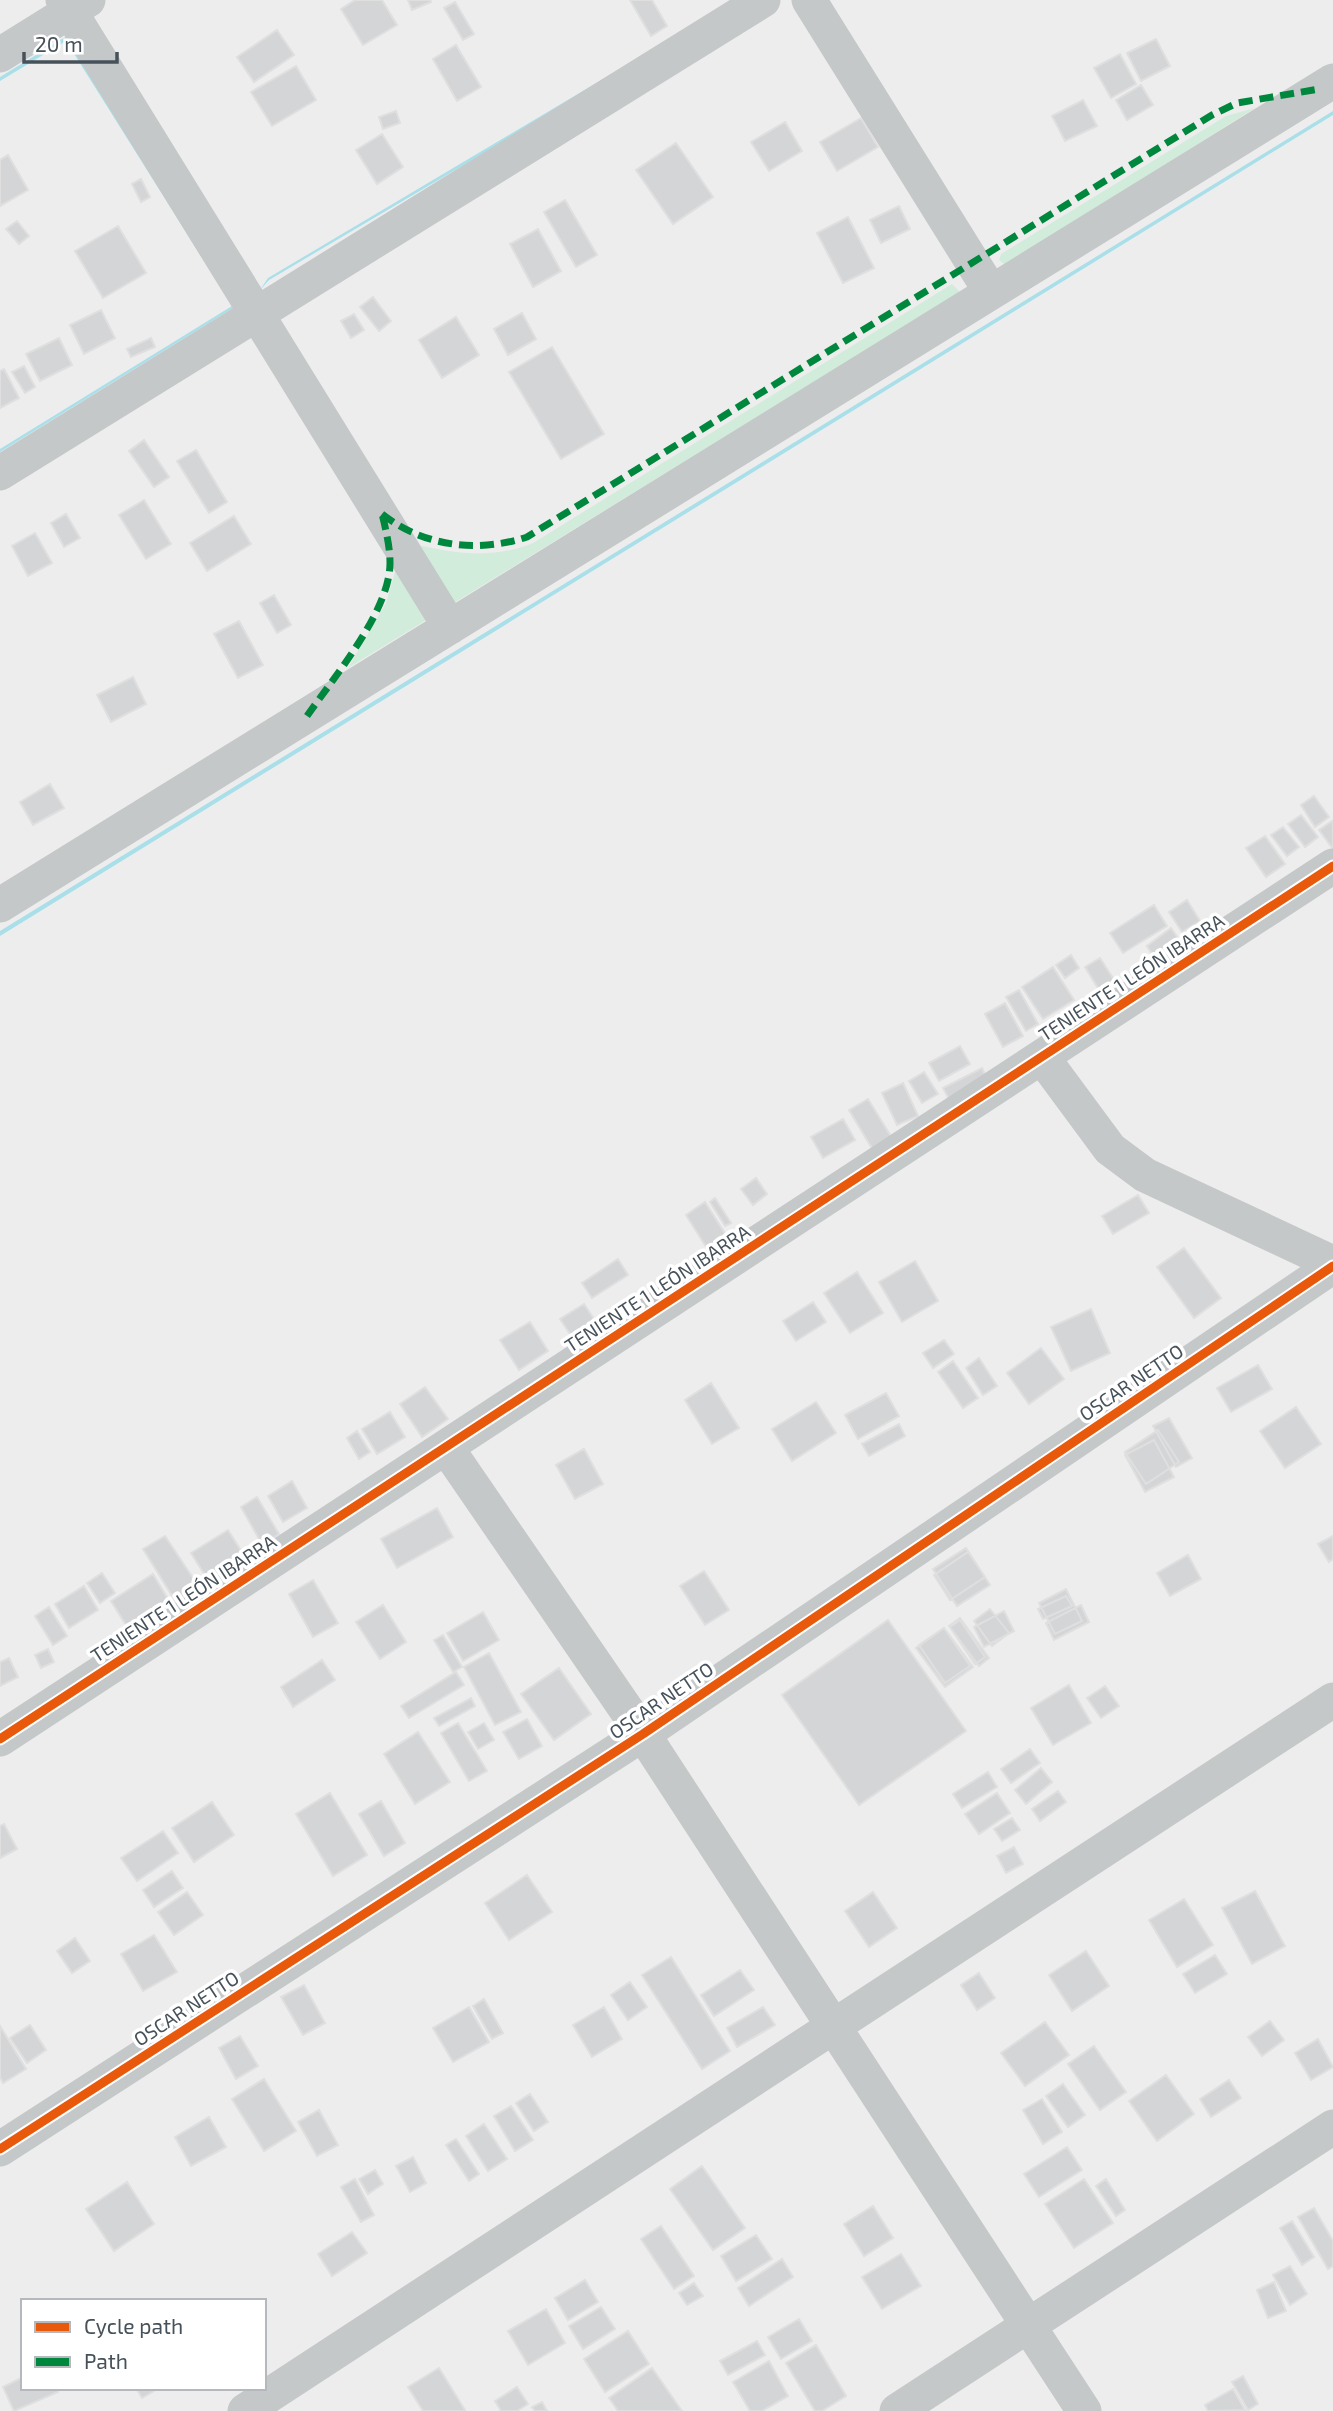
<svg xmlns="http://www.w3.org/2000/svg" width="1333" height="2411" viewBox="0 0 1333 2411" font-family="'Exo 2',sans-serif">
<rect width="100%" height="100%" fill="#eeeded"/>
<path fill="#d2ecdb" d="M 1255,108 L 1005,265 L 999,260 L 1001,254 L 1226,116 Z
M 952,284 L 960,292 L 348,668 L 386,603 L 396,569 L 418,545 C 458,554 493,559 533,543 Z"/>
<path fill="#a8dfe9" d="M 736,0 L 743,0 L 269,280 L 260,290 L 268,278 Z
M 67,36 L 228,299 L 66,41 L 0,81 L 0,77 Z
M 1333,111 L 1333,115 L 0,936 L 0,931 Z
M 232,306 L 233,308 L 0,452 L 0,449 Z"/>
<path fill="#d4d5d6" stroke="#dfdfe0" stroke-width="2" d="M 355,0 L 382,0 L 397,25 L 363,45 L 341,9 Z
M 408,0 L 430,0 L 431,2 L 412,10 Z
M 630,0 L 652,0 L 667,26 L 651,36 Z
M 455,2 L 474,34 L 463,40 L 444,8 Z
M 277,30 L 294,55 L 254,82 L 237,57 Z
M 1156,39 L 1170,66 L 1141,81 L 1127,53 Z
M 456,45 L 481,87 L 457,101 L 433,59 Z
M 1120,54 L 1136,84 L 1111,98 L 1094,68 Z
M 296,66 L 316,100 L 272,126 L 251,92 Z
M 1141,85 L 1153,105 L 1127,120 L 1116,100 Z
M 1083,100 L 1097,126 L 1065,141 L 1052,116 Z
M 396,111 L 400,123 L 383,129 L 379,117 Z
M 861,118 L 878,147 L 837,171 L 820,142 Z
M 785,122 L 802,151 L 769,171 L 751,142 Z
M 382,134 L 403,167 L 377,184 L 356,150 Z
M 676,143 L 713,197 L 673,224 L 636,170 Z
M 8,155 L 28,190 L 0,206 L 0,160 Z
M 141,179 L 150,197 L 141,202 L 132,184 Z
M 565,200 L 597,255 L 576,267 L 544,212 Z
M 899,206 L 910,229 L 881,243 L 870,220 Z
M 848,217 L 874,268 L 843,283 L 817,233 Z
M 17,221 L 29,236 L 19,244 L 6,229 Z
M 118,226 L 146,273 L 103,298 L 75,251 Z
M 538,229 L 561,271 L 533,287 L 510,244 Z
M 373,297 L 391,321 L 379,331 L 360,307 Z
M 101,310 L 115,338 L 84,354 L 70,325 Z
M 522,313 L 536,339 L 508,355 L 494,329 Z
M 354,314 L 364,330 L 351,338 L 341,321 Z
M 456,317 L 479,355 L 442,378 L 419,340 Z
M 59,338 L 72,365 L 40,381 L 26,354 Z
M 151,338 L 155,347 L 131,357 L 127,349 Z
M 552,347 L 604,434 L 561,459 L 509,372 Z
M 24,366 L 35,387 L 25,393 L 12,372 Z
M 4,369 L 19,398 L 0,408 L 0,371 Z
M 144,440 L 169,477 L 154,487 L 129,451 Z
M 196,450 L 227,502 L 209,513 L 177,461 Z
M 144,500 L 171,544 L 146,559 L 119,515 Z
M 66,514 L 80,538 L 64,547 L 51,523 Z
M 234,516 L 251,544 L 207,571 L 190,543 Z
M 35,533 L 52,563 L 28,576 L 12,546 Z
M 274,595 L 291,625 L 277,633 L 260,603 Z
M 239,621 L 263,665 L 238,678 L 214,634 Z
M 133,677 L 146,704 L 111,722 L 97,695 Z
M 50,784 L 64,808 L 33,825 L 20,802 Z
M 1314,796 L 1329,817 L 1315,827 L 1301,805 Z
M 1301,815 L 1318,837 L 1305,847 L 1288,824 Z
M 1332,821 L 1333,823 L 1333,849 L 1319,830 Z
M 1283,827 L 1299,847 L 1287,856 L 1271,835 Z
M 1265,836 L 1285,864 L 1266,877 L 1246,848 Z
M 1187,900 L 1200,921 L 1182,932 L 1169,912 Z
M 1154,905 L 1167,926 L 1123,953 L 1110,933 Z
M 1171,928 L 1178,938 L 1153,956 L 1147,946 Z
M 1071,955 L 1079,968 L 1065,978 L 1056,965 Z
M 1100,958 L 1116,983 L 1101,993 L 1085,967 Z
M 1053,967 L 1074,1000 L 1043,1019 L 1022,987 Z
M 1019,990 L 1038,1024 L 1026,1031 L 1006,997 Z
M 1005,1003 L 1023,1036 L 1003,1047 L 985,1014 Z
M 960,1046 L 970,1064 L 939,1081 L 929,1063 Z
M 982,1068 L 989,1083 L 951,1103 L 943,1088 Z
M 924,1072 L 938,1094 L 922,1103 L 909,1081 Z
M 903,1083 L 918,1116 L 897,1125 L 882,1093 Z
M 868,1099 L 892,1138 L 873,1150 L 849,1110 Z
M 843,1119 L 855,1140 L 823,1158 L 811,1137 Z
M 756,1178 L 767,1194 L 753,1205 L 741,1189 Z
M 1138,1195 L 1149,1213 L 1113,1234 L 1102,1216 Z
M 715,1198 L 731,1223 L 725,1226 L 710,1202 Z
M 705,1202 L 728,1238 L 708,1250 L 686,1215 Z
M 1184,1248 L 1221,1298 L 1194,1318 L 1157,1267 Z
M 618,1259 L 628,1275 L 592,1298 L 582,1283 Z
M 915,1261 L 938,1301 L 902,1322 L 879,1282 Z
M 857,1272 L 883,1313 L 850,1333 L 824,1293 Z
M 813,1302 L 826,1322 L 796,1341 L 783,1321 Z
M 584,1304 L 598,1325 L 574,1340 L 560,1319 Z
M 1091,1309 L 1110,1353 L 1071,1371 L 1051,1327 Z
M 530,1322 L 548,1351 L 519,1370 L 500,1340 Z
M 944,1340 L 954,1354 L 933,1368 L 923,1353 Z
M 1041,1348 L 1064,1379 L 1029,1404 L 1007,1373 Z
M 979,1358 L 997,1386 L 983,1395 L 966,1368 Z
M 953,1361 L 978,1398 L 963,1408 L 938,1372 Z
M 1258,1365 L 1272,1389 L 1231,1412 L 1217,1388 Z
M 711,1383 L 739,1428 L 712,1444 L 685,1400 Z
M 425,1387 L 448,1419 L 422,1437 L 400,1404 Z
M 886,1393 L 899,1416 L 858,1439 L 845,1415 Z
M 816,1402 L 836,1433 L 792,1461 L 772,1429 Z
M 1296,1407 L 1321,1444 L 1285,1468 L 1260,1431 Z
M 390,1412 L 405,1437 L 377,1454 L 362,1429 Z
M 1169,1418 L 1192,1458 L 1176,1467 L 1153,1426 Z
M 899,1424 L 905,1436 L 869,1456 L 862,1444 Z
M 1158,1430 L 1179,1462 L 1146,1484 L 1125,1452 Z
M 357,1431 L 370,1452 L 359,1459 L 347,1438 Z
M 1154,1440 L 1174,1477 L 1145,1492 L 1125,1455 Z
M 584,1449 L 603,1484 L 575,1499 L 556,1465 Z
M 292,1481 L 307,1508 L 283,1522 L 268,1496 Z
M 257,1497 L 279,1534 L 263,1546 L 241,1507 Z
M 437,1508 L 453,1537 L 397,1568 L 381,1539 Z
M 228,1530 L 245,1557 L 208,1580 L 191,1553 Z
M 165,1536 L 199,1587 L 176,1602 L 143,1549 Z
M 1333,1536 L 1333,1559 L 1329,1562 L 1318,1544 Z
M 966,1548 L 990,1585 L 957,1606 L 933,1569 Z
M 968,1552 L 985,1577 L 950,1600 L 934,1575 Z
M 1188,1555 L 1201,1579 L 1170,1596 L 1157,1573 Z
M 704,1571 L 729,1610 L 705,1625 L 680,1586 Z
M 102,1573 L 115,1593 L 100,1603 L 87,1583 Z
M 153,1574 L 171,1604 L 131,1633 L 111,1601 Z
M 313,1580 L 338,1623 L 313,1637 L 289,1594 Z
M 84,1586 L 98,1610 L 69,1628 L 55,1604 Z
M 1066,1589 L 1082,1621 L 1055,1634 L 1039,1603 Z
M 1066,1596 L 1072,1606 L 1043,1619 L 1038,1609 Z
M 383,1605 L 406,1642 L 380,1659 L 356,1622 Z
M 1081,1605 L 1089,1622 L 1054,1640 L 1046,1623 Z
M 49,1607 L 67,1636 L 53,1645 L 35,1616 Z
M 990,1609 L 1009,1633 L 992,1646 L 974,1621 Z
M 1004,1611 L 1014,1631 L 984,1647 L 974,1627 Z
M 483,1612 L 499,1640 L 463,1661 L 447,1633 Z
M 960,1618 L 989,1658 L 979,1666 L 949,1626 Z
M 888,1620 L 966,1731 L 859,1805 L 782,1695 Z
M 960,1620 L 985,1657 L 975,1664 L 950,1627 Z
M 944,1628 L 970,1666 L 945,1683 L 919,1645 Z
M 944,1628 L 973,1667 L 945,1687 L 916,1648 Z
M 443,1635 L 462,1667 L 453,1672 L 434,1640 Z
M 48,1649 L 54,1662 L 41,1668 L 35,1655 Z
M 489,1653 L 521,1712 L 495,1725 L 464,1667 Z
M 9,1658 L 18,1677 L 0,1686 L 0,1662 Z
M 322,1660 L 335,1680 L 293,1707 L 281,1687 Z
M 559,1668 L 591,1714 L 554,1740 L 521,1694 Z
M 456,1672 L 464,1685 L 409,1718 L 401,1706 Z
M 1069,1685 L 1091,1723 L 1053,1745 L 1031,1708 Z
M 1105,1686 L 1119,1706 L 1101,1718 L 1087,1698 Z
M 471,1698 L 475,1706 L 439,1726 L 434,1718 Z
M 527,1719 L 542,1746 L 519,1759 L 503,1732 Z
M 458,1723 L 487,1771 L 469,1781 L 441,1733 Z
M 484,1723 L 494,1740 L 478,1749 L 468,1732 Z
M 418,1732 L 450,1782 L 415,1804 L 384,1754 Z
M 1030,1749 L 1040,1763 L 1011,1783 L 1001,1769 Z
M 1041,1768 L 1052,1782 L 1026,1804 L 1015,1790 Z
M 988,1772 L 997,1787 L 962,1808 L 953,1794 Z
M 1058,1791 L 1066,1802 L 1040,1821 L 1032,1809 Z
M 330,1793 L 367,1855 L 333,1876 L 296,1814 Z
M 997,1793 L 1010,1813 L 979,1834 L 965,1814 Z
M 381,1801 L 405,1843 L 384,1856 L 359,1814 Z
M 212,1802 L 234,1835 L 194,1862 L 172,1828 Z
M 1012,1818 L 1020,1830 L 1002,1841 L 994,1829 Z
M 4,1824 L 17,1849 L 0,1858 L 0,1826 Z
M 163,1831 L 178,1853 L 137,1881 L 121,1858 Z
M 1014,1847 L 1023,1864 L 1006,1873 L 997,1856 Z
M 172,1871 L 183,1888 L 154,1907 L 143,1890 Z
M 527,1875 L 552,1912 L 509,1940 L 485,1903 Z
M 1255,1891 L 1285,1946 L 1252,1964 L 1222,1908 Z
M 187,1892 L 203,1915 L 174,1935 L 158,1912 Z
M 873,1892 L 897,1928 L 869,1947 L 845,1911 Z
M 1184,1899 L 1213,1945 L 1177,1967 L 1149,1920 Z
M 154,1935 L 177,1972 L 143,1991 L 121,1954 Z
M 75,1938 L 90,1961 L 72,1973 L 57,1951 Z
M 1086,1951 L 1109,1986 L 1072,2011 L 1049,1975 Z
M 1215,1955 L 1227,1974 L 1195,1993 L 1183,1974 Z
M 671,1957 L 730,2051 L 702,2069 L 642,1975 Z
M 740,1970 L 754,1990 L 714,2016 L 701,1995 Z
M 979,1973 L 995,1998 L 977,2010 L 961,1985 Z
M 630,1982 L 647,2007 L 628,2020 L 611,1995 Z
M 304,1985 L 325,2023 L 303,2035 L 281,1997 Z
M 484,1999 L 503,2033 L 492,2039 L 473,2006 Z
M 469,2007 L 489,2042 L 453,2062 L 433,2028 Z
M 604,2007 L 622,2039 L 592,2057 L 573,2025 Z
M 763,2007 L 775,2025 L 737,2047 L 727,2028 Z
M 1270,2021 L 1284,2040 L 1262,2056 L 1248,2037 Z
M 1045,2022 L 1069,2055 L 1025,2086 L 1001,2053 Z
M 30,2025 L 46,2050 L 27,2063 L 10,2038 Z
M 0,2026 L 26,2069 L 3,2083 L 0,2077 Z
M 240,2036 L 258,2066 L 236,2079 L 219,2048 Z
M 1318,2039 L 1333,2067 L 1311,2080 L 1295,2053 Z
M 1094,2046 L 1126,2092 L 1100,2110 L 1068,2064 Z
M 1166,2075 L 1194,2114 L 1157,2141 L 1129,2101 Z
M 264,2079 L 296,2131 L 264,2151 L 232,2099 Z
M 1229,2080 L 1241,2098 L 1211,2117 L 1200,2099 Z
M 1063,2084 L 1085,2115 L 1068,2127 L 1046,2096 Z
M 530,2094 L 548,2122 L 534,2131 L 516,2103 Z
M 1042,2099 L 1062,2132 L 1043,2144 L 1023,2110 Z
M 511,2106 L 533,2140 L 515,2151 L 494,2116 Z
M 319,2110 L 338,2145 L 317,2156 L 298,2122 Z
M 209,2117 L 226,2147 L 191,2166 L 175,2137 Z
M 484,2124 L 507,2159 L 488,2171 L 466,2136 Z
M 456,2139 L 479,2174 L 469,2181 L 446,2145 Z
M 1067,2147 L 1082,2170 L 1039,2197 L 1024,2174 Z
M 413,2157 L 426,2183 L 410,2192 L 396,2166 Z
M 702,2166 L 745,2228 L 713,2250 L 670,2189 Z
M 375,2170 L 383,2184 L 368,2194 L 359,2179 Z
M 355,2179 L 374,2215 L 361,2222 L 341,2187 Z
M 1084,2179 L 1113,2223 L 1074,2248 L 1045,2204 Z
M 1106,2179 L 1125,2210 L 1116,2216 L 1096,2186 Z
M 127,2182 L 154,2224 L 114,2251 L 86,2209 Z
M 873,2206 L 893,2238 L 864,2256 L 844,2224 Z
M 1314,2208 L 1333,2241 L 1333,2266 L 1328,2269 L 1298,2217 Z
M 1292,2221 L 1314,2257 L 1302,2265 L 1280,2228 Z
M 661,2226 L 694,2276 L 674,2289 L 641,2239 Z
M 352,2232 L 367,2253 L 332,2276 L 318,2254 Z
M 756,2235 L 772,2259 L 736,2281 L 721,2256 Z
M 901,2254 L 921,2286 L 882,2309 L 862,2277 Z
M 782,2259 L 793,2277 L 749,2306 L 738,2288 Z
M 1290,2266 L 1307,2294 L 1290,2305 L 1273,2275 Z
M 585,2280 L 598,2302 L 568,2320 L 555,2298 Z
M 1274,2282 L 1286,2311 L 1268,2318 L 1257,2290 Z
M 694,2283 L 703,2296 L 687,2305 L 679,2293 Z
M 601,2307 L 615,2329 L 583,2349 L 569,2326 Z
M 546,2309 L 565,2343 L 528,2365 L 508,2331 Z
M 799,2319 L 812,2341 L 781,2359 L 768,2337 Z
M 628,2331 L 649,2364 L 605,2392 L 584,2359 Z
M 757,2341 L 765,2355 L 728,2375 L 720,2361 Z
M 816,2345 L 846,2396 L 822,2411 L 815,2411 L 786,2363 Z
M 769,2361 L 788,2396 L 762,2411 L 750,2411 L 733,2382 Z
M 439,2368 L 465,2410 L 463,2411 L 423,2411 L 408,2387 Z
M 652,2368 L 682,2411 L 618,2411 L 609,2398 Z
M 1243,2376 L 1258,2404 L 1248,2410 L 1232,2382 Z
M 23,2377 L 23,2388 L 57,2388 L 58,2392 L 14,2411 L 3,2387 Z
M 517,2387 L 528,2404 L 517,2411 L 501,2411 L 495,2401 Z
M 136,2388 L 152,2388 L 154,2391 L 142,2398 Z
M 1233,2389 L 1245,2410 L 1208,2411 L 1205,2405 Z
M 542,2402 L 547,2411 L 535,2411 L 532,2407 Z"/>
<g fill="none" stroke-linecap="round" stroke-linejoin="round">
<path stroke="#c5c8c9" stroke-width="35" d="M 63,0 L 450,627
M 809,0 L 991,292
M 0,55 L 88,0
M 0,473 L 763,0
M 0,905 L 1333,81
M 1042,1057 L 1110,1149 L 1145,1175 L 1333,1263
M 446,1447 L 643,1734 L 1084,2411
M 0,1739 L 1333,866
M 0,2149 L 643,1734 L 1333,1266
M 245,2411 L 1333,1700
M 897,2411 L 1333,2127"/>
<path stroke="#00873e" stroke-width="7" stroke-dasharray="14 7" stroke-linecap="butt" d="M 382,514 C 424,547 478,553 527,537 L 1212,115 L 1237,103 L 1319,89
M 307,716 C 334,677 390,611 390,563 C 390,547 386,530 382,514"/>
<defs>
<path id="cycleway" d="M 0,1739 L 1333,866
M 0,2149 L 643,1734 L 1333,1266"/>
</defs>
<use href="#cycleway" stroke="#fff" stroke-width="13"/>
<use href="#cycleway" stroke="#e8590c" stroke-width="9"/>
</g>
<g text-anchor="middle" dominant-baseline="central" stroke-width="7" stroke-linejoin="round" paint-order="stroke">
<g font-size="19" fill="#465159" stroke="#fff">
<text transform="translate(1131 977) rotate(-33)">TENIENTE 1 LEÓN IBARRA</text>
<text transform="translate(657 1288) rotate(-33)">TENIENTE 1 LEÓN IBARRA</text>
<text transform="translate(1131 1382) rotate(-34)">OSCAR NETTO</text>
<text transform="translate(183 1598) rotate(-33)">TENIENTE 1 LEÓN IBARRA</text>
<text transform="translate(661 1700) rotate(-34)">OSCAR NETTO</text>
<text transform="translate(186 2008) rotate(-33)">OSCAR NETTO</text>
</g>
</g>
<rect x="21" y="2299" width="245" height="91" fill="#ffffff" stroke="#b5b9bd" stroke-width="2"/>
<rect x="35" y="2322" width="35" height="10" fill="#e8590c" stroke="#b5b9bd" stroke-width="2"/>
<text x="84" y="2334" font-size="21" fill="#465159">Cycle path</text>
<rect x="35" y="2357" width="35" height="10" fill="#00873e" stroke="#b5b9bd" stroke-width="2"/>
<text x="84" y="2369" font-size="21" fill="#465159">Path</text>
<path d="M24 52v10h93v-10" fill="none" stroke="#465159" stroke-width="3.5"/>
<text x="35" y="52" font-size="21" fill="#465159" stroke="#ffffff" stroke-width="5" paint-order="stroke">20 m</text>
</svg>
